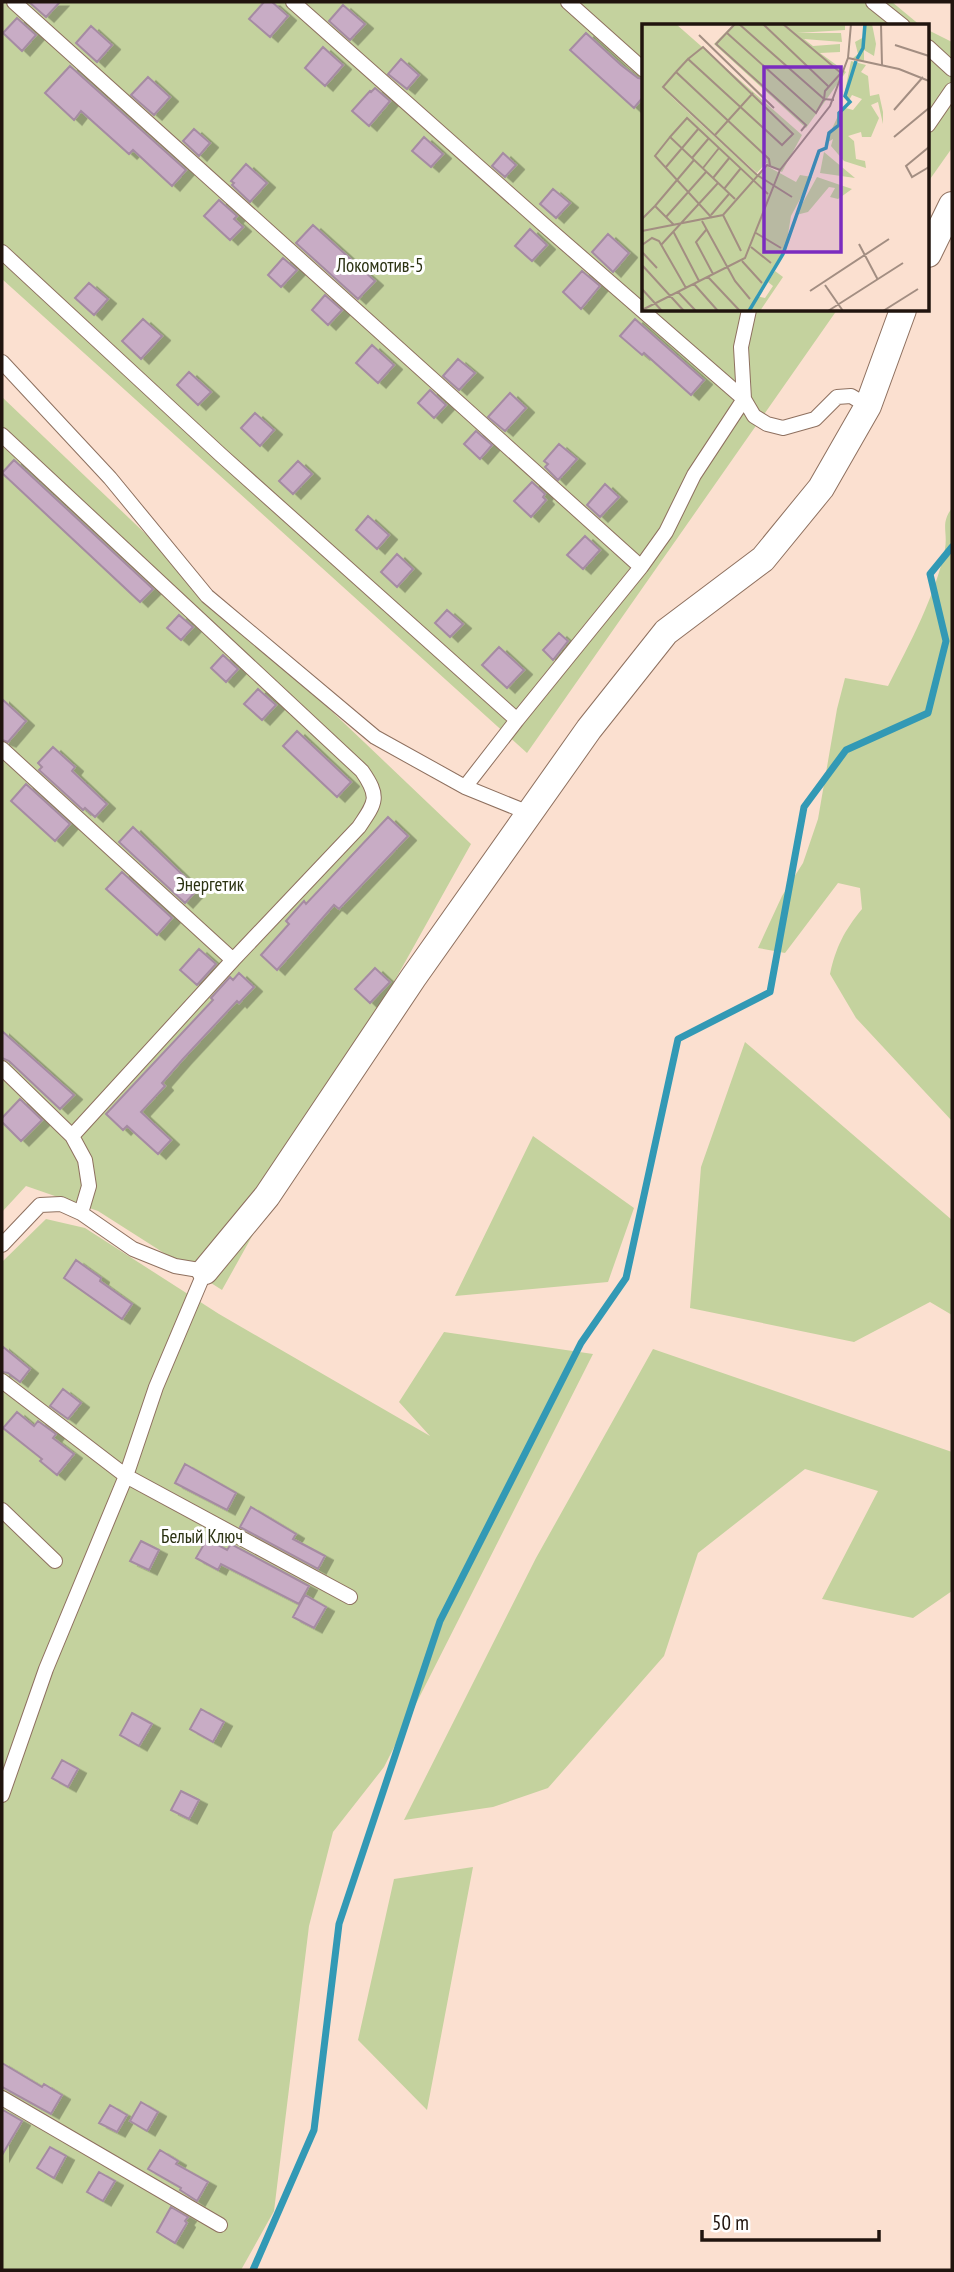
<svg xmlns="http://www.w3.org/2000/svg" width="954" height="2272" viewBox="0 0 954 2272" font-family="'PT Sans Narrow',sans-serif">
<defs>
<filter id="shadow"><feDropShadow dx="8" dy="4.5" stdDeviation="0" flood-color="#0004"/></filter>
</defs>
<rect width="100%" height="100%" fill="#fbe0d0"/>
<path fill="#c4d29e" d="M 2,2 L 892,2 L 921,26 L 644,26 L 644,310 L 837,310 L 527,753 L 2,279 Z
M 928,30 L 952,42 L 952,148 L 928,182 Z
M 2,397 L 471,844 L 222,1290 L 98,1211 L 26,1186 L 2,1212 Z
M 952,508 L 952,1121 L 856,1018 L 830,974 C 836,947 844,931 862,909 L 860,888 L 838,883 L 785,953 L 758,948 L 782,896 L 803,863 L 818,819 L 837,709 L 845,678 L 888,686 C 910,643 935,597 945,549 C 948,531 940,524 952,508 Z
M 745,1042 L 952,1220 L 952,1315 L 930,1302 L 854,1342 L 690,1308 L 701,1167 Z
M 533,1136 L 634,1208 L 608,1282 L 455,1296 Z
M 46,1219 L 85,1228 L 219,1314 L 430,1436 L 399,1402 L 444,1332 L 593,1354 L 384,1767 L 333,1832 L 309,1926 L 274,2211 L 241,2270 L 2,2270 L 2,1262 Z
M 653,1349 L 952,1452 L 952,1591 L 913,1618 L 822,1599 L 878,1491 L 805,1469 L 698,1553 L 664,1656 L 548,1788 L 493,1807 L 404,1820 L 536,1558 Z
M 473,1867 L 427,2110 L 358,2040 L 394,1879 Z"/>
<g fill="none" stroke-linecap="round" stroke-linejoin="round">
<path stroke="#3299b5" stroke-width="7" d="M 253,2270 L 314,2130 L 339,1924 L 440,1621 L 581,1343 L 626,1278 L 678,1039 L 770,992 L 804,807 L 846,750 L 928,713 L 946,641 L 930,574 L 952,547"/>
</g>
<path fill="#c8acc5" stroke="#a58ba2" stroke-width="2" filter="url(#shadow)" d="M 31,2 L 60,2 L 46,17 L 30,3 Z
M 264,2 L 272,2 L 288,16 L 270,37 L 249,19 Z
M 343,5 L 365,24 L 350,40 L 329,21 Z
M 17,18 L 36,35 L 22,51 L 3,33 Z
M 91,26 L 112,45 L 97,62 L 76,43 Z
M 586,33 L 621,65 L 638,78 L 644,79 L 644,96 L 634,108 L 570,50 Z
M 323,47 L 343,65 L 325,86 L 305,68 Z
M 401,59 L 419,75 L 407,89 L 388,74 Z
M 70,66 L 186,170 L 172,186 L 133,150 L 129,154 L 81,111 L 74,120 L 45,93 Z
M 148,77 L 170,97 L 154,115 L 131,95 Z
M 375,88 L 390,101 L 369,126 L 352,111 L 370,91 L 371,92 Z
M 194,129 L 210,143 L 199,156 L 183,141 Z
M 424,137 L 443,154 L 431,167 L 412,151 Z
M 503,153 L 516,165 L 505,177 L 492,166 Z
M 246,164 L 267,183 L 250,202 L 232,185 L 234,183 L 231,181 Z
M 553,189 L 570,203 L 556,218 L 540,204 Z
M 219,200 L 237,216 L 234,219 L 243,227 L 230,240 L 204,216 Z
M 313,225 L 375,281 L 358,299 L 296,243 Z
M 530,229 L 547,245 L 532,261 L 515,246 Z
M 608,234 L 629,253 L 613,272 L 592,252 Z
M 283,258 L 297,270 L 281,287 L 268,275 Z
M 582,271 L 600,286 L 581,309 L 563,292 Z
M 89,283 L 108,299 L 94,315 L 75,298 Z
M 325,295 L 342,310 L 328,325 L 312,310 Z
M 143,319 L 162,336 L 141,359 L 122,341 Z
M 635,319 L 704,380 L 691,395 L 644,353 L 642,355 L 620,336 Z
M 372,345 L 394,365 L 378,383 L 356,363 Z
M 458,359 L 475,373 L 459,390 L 443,376 Z
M 189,372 L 211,392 L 198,405 L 177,385 Z
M 430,390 L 446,405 L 434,418 L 418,403 Z
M 510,393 L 526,408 L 505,431 L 488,417 Z
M 255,413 L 274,430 L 260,446 L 241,428 Z
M 476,431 L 492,445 L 480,459 L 464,444 Z
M 559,444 L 577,459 L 558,480 L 545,467 L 548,464 L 544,461 Z
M 14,460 L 153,589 L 140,602 L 2,473 Z
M 298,461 L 312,474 L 293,494 L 279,481 Z
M 532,482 L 545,494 L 543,497 L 546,500 L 531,517 L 514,501 Z
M 605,484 L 619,497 L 600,517 L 587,505 Z
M 368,516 L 389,535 L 377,549 L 356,530 Z
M 585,536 L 600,550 L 583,569 L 567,555 Z
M 397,554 L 413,569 L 397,587 L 381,572 Z
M 447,610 L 463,624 L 450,637 L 435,623 Z
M 179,615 L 193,627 L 181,640 L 167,628 Z
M 559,633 L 568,641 L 553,660 L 543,650 Z
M 499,647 L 524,670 L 507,688 L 482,665 Z
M 223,655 L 238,669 L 226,682 L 211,668 Z
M 258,689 L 276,705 L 262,720 L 244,704 Z
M 2,699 L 26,721 L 8,742 L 2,740 Z
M 297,731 L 351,782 L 337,797 L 283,746 Z
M 53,747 L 75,767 L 72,771 L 107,804 L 95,817 L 85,808 L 83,810 L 39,770 L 42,767 L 38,763 Z
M 26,784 L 70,824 L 55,841 L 11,801 Z
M 388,817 L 408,836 L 339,909 L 334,905 L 277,970 L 261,955 L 289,924 L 286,921 L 304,901 L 306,904 Z
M 133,827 L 186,878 L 184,880 L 196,891 L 185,903 L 119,842 Z
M 122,872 L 172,918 L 157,935 L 106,889 Z
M 199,949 L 216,964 L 197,985 L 180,970 Z
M 375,968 L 390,982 L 370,1003 L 355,989 Z
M 239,973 L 254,987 L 239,1003 L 237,1001 L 183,1059 L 162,1083 L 165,1086 L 141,1112 L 171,1140 L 158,1154 L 127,1126 L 123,1130 L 106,1114 L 213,1000 L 211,998 L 230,977 L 233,980 Z
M 2,1031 L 74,1095 L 60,1109 L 9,1061 L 2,1058 Z
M 20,1099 L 42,1120 L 21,1141 L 2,1122 L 2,1118 Z
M 76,1260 L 101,1278 L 100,1281 L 132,1304 L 122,1319 L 64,1278 Z
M 2,1346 L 30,1369 L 20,1382 L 8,1373 L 2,1372 Z
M 63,1389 L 81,1403 L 68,1419 L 50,1406 Z
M 17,1412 L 34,1426 L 38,1421 L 56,1434 L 53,1438 L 74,1454 L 57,1475 L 40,1461 L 42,1459 L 3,1428 Z
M 185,1464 L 236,1493 L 227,1510 L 175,1483 Z
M 251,1507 L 296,1534 L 293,1539 L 325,1556 L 318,1569 L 240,1527 Z
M 207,1539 L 227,1550 L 231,1544 L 309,1586 L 299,1604 L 221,1564 L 218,1570 L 196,1558 Z
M 141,1541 L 159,1550 L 149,1570 L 130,1561 Z
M 305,1595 L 326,1607 L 314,1628 L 293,1617 Z
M 201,1709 L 224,1722 L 213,1742 L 190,1729 Z
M 132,1713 L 152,1724 L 139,1746 L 120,1735 Z
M 62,1760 L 78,1769 L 68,1787 L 52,1778 Z
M 181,1791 L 199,1800 L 189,1819 L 171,1810 Z
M 2,2063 L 42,2087 L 44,2084 L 62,2095 L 51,2114 L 2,2087 Z
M 141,2102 L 158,2112 L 147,2131 L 130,2121 Z
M 110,2105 L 127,2115 L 117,2132 L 99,2123 Z
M 3,2110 L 22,2121 L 2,2155 L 2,2112 Z
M 50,2147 L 66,2156 L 54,2178 L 37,2168 Z
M 160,2150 L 178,2161 L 176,2164 L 208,2182 L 197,2201 L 180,2190 L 181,2188 L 148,2169 Z
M 99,2172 L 115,2181 L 103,2201 L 87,2192 Z
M 171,2207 L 188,2217 L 185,2221 L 187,2223 L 175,2243 L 157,2232 Z"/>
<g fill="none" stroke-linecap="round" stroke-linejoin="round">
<defs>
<path id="lane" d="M 14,2 L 641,567 L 666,532 L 694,475 L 744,399 L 754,416 L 767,424 L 783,428 L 815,419 L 837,397 L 851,396 L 868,406
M 293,2 L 543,224 L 744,399 L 741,347 L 749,310
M 568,2 L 644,70
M 873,2 L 903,26
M 928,47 L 952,69
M 928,125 L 952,90
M 2,252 L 221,455 L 517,720 L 465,787
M 2,362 L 110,478 L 207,596 L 375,737 L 465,787 L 529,813
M 2,435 L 362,771 C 380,797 376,802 359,827 L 233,960 L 2,749
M 517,720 L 641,567
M 2,1068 L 72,1136 L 85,1160 L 89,1186 L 81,1213
M 72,1136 L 233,960
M 2,1245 L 40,1205 L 61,1204 L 81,1213 L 133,1249 L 175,1266 L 205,1271 L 156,1387 L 126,1476 L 46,1669 L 2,1795
M 2,1381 L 126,1476 L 350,1597
M 2,1510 L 55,1561
M 2,2098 L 220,2225"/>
<path id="street" d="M 928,254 L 952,205
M 205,1271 L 267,1196 L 413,978 L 589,729 L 666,632 L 763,559 L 821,488 L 868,406 L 903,310"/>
</defs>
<use href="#lane" stroke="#8e705f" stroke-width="16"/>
<use href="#street" stroke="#8e705f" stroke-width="28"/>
<use href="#lane" stroke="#fff" stroke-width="14"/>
<use href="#street" stroke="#fff" stroke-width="26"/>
</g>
<g text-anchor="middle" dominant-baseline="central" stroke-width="6" stroke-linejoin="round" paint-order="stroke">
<g font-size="19" fill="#2b3212" stroke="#fff">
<text x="380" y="265">Локомотив-5</text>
<text x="210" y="884">Энергетик</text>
<text x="202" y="1536">Белый Ключ</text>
</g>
</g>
<g transform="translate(642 24)">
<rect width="287" height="287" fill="#fbe0d0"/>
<path d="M 0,0 L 34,0 L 160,111 L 140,148 L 124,139 L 115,149 L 20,64 L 115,152 L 125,142 L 154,158 L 158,151 L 170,153 L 149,192 L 144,223 L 114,272 L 123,274 L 131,262 L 126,258 L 133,247 L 141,253 L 118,287 L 0,287 ZM 92,0 L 203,0 L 203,6 L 155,9 L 199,9 L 200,18 L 162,15 L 171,22 L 198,20 L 198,28 L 178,29 L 204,48 L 164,104 L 72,20 ZM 222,0 L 230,0 L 234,20 L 232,32 L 222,26 L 222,37 L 211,34 L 216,30 L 213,18 L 222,13 ZM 209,37 L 224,41 L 219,48 L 226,52 L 228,72 L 237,70 L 241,88 L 241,100 L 236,78 L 229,81 L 237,94 L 229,113 L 220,113 L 219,108 L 206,112 L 212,117 L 214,135 L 223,137 L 224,144 L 202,137 L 189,122 L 191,115 L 183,120 L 200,83 L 211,86 L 220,75 L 210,71 L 206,78 L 202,72 ZM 182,128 L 213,154 L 178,149 ZM 175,153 L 210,165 L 196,175 L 188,173 L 193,164 L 187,163 L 166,188 L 154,191 Z" fill="#c4d29e"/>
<path fill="none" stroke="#3299b5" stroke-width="3.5" d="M 215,35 L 221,24 L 223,0M 107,287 L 141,230 L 177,127 L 184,124 L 187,109 L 197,101 L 197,89 L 208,78 L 203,72 L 214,37"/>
<path fill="none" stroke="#a38e82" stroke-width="2" d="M 93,0 L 74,20 L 164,101 L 159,107M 97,0 L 182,75 L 183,67 L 199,49 L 141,0M 121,0 L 186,62M 239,0 L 240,41M 85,9 L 174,89 L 182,75 L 192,76M 57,11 L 132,84M 253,21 L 287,32M 206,34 L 209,0M 34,48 L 46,35 L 140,121 L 151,110 L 61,23 L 46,35M 252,86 L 281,53M 73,111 L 111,69M 28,113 L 13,132 L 70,194M 252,113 L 287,84M 287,123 L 264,142 L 270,153 L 287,143M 50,134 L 67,114M 128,142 L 127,135 L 34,48 L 21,63 L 115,151 L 150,173M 24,143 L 57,104M 61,144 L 77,124M 71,154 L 88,133M 82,165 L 99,144M 93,175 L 28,113 L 45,94 L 126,170M 13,182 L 52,136M 69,191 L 87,170M 81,191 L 99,227M 24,193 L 64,148M 0,195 L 13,182 L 32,201M 60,197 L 93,257 L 108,275M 64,206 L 54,218 L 71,250M 0,207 L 81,191 L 125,141 L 138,146M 31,207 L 57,257M 114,209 L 139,224M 217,220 L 236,256M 0,221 L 10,214 L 17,217 L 44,264M 19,221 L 76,159M 109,223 L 129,239M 0,228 L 15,244M 100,237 L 120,259M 0,241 L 42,287M 66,253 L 98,287M 52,260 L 76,287M 183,261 L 201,287M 0,265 L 20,287M 168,267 L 247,215M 36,268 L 54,287M 0,286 L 103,234 L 138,146 L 188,82 L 206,34 L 257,45 L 287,57M 186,287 L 261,239M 241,287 L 276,265"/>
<path fill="#7b2cbf" fill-opacity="0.15" stroke="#7b2cbf" stroke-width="3.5" d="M 122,43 L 199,43 L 199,228 L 122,228 Z"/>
<rect width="287" height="287" fill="none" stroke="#20140e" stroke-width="3.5"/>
</g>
<rect width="954" height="2272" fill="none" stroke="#20140e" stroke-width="7"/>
<path d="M702 2230v10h177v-10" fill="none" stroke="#20140e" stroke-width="3.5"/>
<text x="712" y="2230" font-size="21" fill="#20140e" stroke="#ffffff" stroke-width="5" paint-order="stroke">50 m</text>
</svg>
